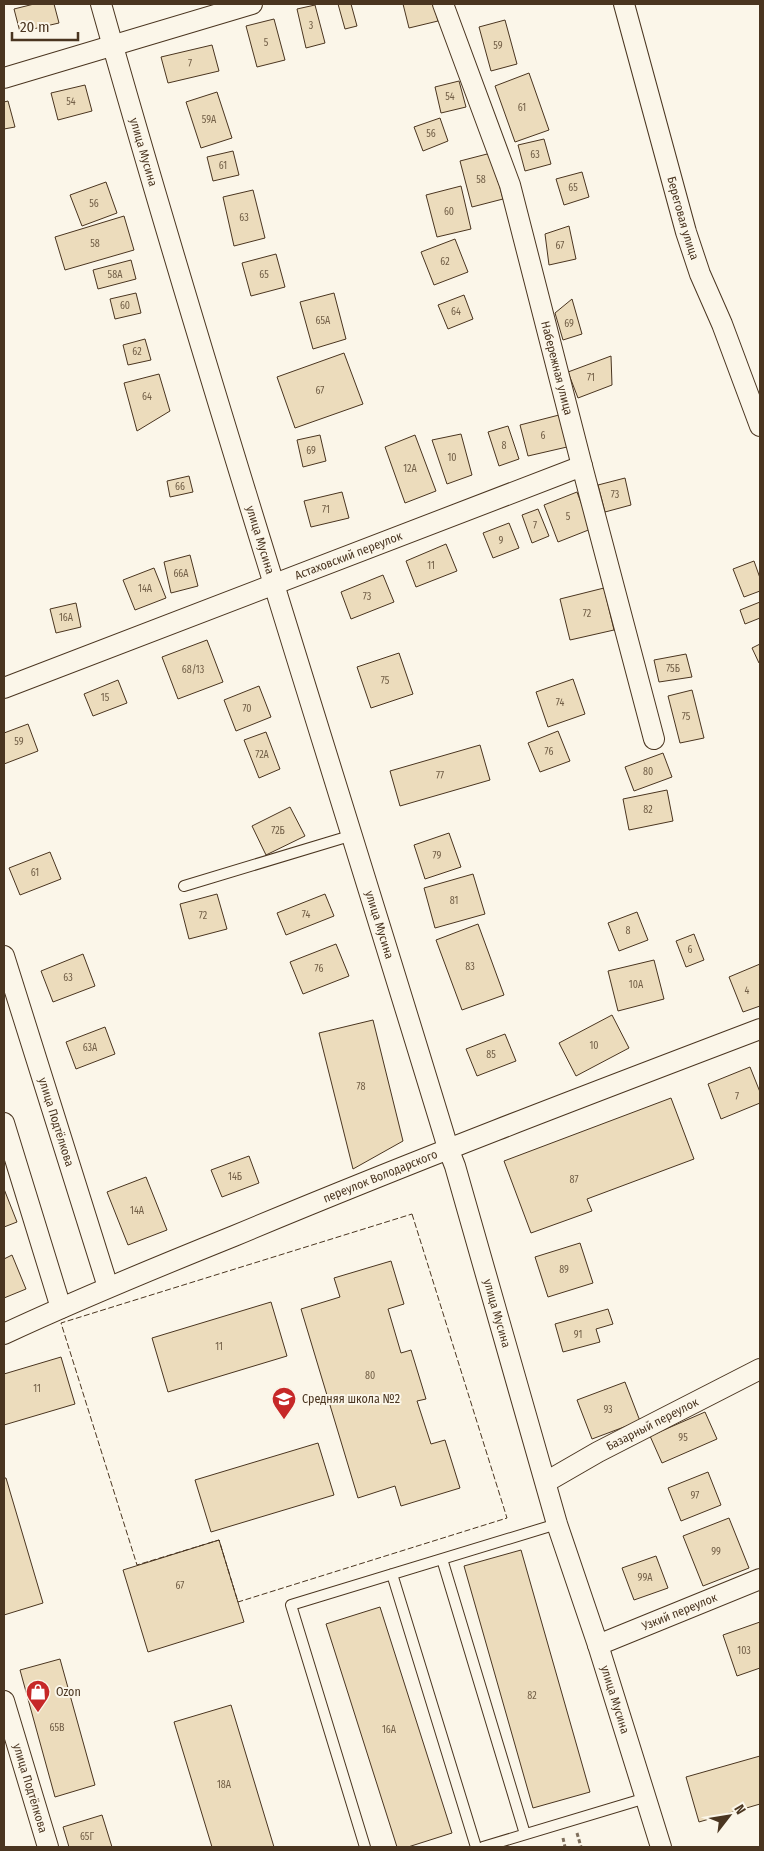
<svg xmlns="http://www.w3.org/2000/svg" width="764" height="1851" viewBox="0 0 764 1851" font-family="'Fira Sans Condensed',sans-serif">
<rect width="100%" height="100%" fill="#fbf6e9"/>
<path fill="#ecdcbc" stroke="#4a3520" d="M 34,4 L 54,4 L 59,23 L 20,32 L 14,9 Z
M 338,4 L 351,4 L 357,26 L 345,29 Z
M 403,4 L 434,4 L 438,21 L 409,28 Z
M 315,5 L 325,43 L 306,48 L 297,9 Z
M 274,19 L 285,60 L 257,67 L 246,26 Z
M 505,20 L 517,64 L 491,71 L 479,27 Z
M 212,45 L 219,71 L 168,83 L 161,57 Z
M 529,73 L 549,130 L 515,142 L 495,86 Z
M 459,81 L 466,107 L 441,113 L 435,87 Z
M 85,85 L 92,111 L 58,120 L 51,93 Z
M 217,92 L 232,138 L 201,148 L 186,102 Z
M 8,101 L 15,127 L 4,129 L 4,102 Z
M 440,118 L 448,141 L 423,151 L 414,127 Z
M 544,139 L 551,164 L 525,171 L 518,145 Z
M 233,151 L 239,175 L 213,181 L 207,157 Z
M 491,153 L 503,199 L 472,207 L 460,161 Z
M 582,172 L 589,197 L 564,205 L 556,179 Z
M 106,182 L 117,213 L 82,226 L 70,195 Z
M 461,186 L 471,229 L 437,237 L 426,195 Z
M 253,190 L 265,238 L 234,246 L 223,197 Z
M 124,216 L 134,250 L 65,270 L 55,237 Z
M 569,226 L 576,259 L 549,265 L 545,234 Z
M 455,239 L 468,272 L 434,285 L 421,252 Z
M 276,254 L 285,287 L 251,296 L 242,263 Z
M 131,260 L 136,279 L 98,289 L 93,270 Z
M 136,293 L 141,313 L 115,319 L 110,299 Z
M 334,293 L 346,339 L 313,349 L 300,302 Z
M 464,295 L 473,319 L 448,329 L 438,305 Z
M 572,299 L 582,334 L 563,340 L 555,313 Z
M 145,339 L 151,360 L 128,365 L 123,345 Z
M 344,353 L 363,404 L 295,428 L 277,377 Z
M 611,356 L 612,385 L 578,398 L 568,372 Z
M 159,374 L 170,411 L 137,431 L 124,383 Z
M 559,415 L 567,447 L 528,456 L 520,425 Z
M 508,426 L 519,459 L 499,466 L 488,432 Z
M 461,434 L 472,475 L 447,484 L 432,440 Z
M 320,435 L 326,461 L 303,467 L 297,440 Z
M 415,435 L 436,491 L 405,503 L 385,447 Z
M 189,476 L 193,492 L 170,497 L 167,481 Z
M 625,478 L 631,505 L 605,512 L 598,485 Z
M 342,492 L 349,518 L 311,527 L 304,501 Z
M 577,492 L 591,529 L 558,542 L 544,505 Z
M 538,509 L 549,536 L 532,543 L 522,515 Z
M 509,523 L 519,548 L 493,558 L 483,533 Z
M 446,544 L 457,571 L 416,587 L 406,561 Z
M 190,555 L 198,586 L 171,593 L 164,562 Z
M 754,561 L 760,578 L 760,591 L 744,597 L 733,569 Z
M 154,568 L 166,598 L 135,610 L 123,580 Z
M 383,575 L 394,602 L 351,619 L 341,592 Z
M 604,588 L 614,630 L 570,640 L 560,599 Z
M 760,602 L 760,618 L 745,624 L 740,610 Z
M 76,603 L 81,627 L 56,633 L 50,609 Z
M 207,640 L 223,682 L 178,699 L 162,657 Z
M 760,644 L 760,662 L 759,663 L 752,648 Z
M 399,653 L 413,694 L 371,708 L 357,667 Z
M 686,654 L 692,677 L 659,682 L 654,660 Z
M 573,679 L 585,714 L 548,727 L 536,692 Z
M 118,680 L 127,703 L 93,716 L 84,694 Z
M 259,686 L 271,717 L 236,731 L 224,700 Z
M 692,690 L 704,738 L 680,743 L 668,696 Z
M 28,724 L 38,751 L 4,764 L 4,733 Z
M 558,731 L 570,761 L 540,772 L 528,743 Z
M 266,732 L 280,769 L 259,778 L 244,740 Z
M 480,745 L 490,780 L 400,806 L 390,771 Z
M 663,753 L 672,777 L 634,791 L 625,767 Z
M 667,790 L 673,821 L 629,830 L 623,799 Z
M 290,807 L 305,836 L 266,855 L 252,826 Z
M 449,833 L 461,867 L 425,879 L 414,845 Z
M 50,852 L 61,879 L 20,895 L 9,868 Z
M 473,874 L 485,914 L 435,928 L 424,888 Z
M 217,894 L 227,929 L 189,939 L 180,904 Z
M 325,894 L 334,916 L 286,935 L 277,913 Z
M 637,912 L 648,940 L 619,951 L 608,923 Z
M 478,924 L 504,995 L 462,1010 L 436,940 Z
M 694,934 L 704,960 L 686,967 L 676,941 Z
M 336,944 L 349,976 L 303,994 L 290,962 Z
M 83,954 L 95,986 L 53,1002 L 41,971 Z
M 654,960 L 664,999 L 618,1011 L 608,971 Z
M 760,964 L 760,1006 L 743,1012 L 729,977 Z
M 612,1015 L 629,1048 L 576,1076 L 559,1043 Z
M 373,1020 L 403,1141 L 353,1169 L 319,1033 Z
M 105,1027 L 115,1054 L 76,1069 L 66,1042 Z
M 505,1034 L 516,1061 L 477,1076 L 466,1049 Z
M 750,1067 L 760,1092 L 760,1103 L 721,1119 L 708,1084 Z
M 671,1098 L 694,1159 L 587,1199 L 592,1211 L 531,1233 L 504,1161 Z
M 249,1156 L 259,1183 L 222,1197 L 211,1170 Z
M 146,1177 L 167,1230 L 128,1245 L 107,1192 Z
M 4,1189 L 17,1222 L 4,1227 Z
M 580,1243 L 593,1283 L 548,1297 L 535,1257 Z
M 12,1255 L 26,1289 L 4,1298 L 4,1259 Z
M 391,1261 L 404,1304 L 388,1309 L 401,1353 L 411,1350 L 426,1399 L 417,1401 L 431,1444 L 445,1440 L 460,1488 L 401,1506 L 395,1486 L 358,1498 L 301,1309 L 340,1297 L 334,1278 Z
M 271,1302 L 287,1356 L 168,1392 L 152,1338 Z
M 608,1309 L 613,1324 L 596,1329 L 600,1342 L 563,1352 L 555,1324 Z
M 61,1357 L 75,1404 L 4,1425 L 4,1374 Z
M 625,1382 L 640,1421 L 592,1439 L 577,1400 Z
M 705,1412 L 717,1439 L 662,1463 L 650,1436 Z
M 318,1443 L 334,1495 L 211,1532 L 195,1480 Z
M 708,1472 L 721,1505 L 681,1521 L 668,1488 Z
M 4,1478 L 6,1478 L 43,1603 L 4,1615 Z
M 729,1518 L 749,1568 L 703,1586 L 683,1536 Z
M 219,1540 L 244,1622 L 148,1652 L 123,1570 Z
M 521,1550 L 590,1792 L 533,1808 L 464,1566 Z
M 656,1556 L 668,1588 L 634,1600 L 622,1568 Z
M 380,1607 L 452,1833 L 408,1847 L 397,1847 L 326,1624 Z
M 760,1622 L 760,1668 L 737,1676 L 723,1635 Z
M 60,1659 L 95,1785 L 55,1797 L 20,1670 Z
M 231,1705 L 274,1847 L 212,1847 L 174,1722 Z
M 760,1756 L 760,1804 L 699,1822 L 686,1777 Z
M 102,1815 L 112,1847 L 69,1847 L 63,1827 Z"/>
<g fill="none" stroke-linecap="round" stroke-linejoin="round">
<defs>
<path id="service" d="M 184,886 L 353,835
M 442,1559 L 525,1834
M 392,1574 L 476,1847
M 365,1847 L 291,1605 L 557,1524
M 483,1847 L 646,1798"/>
<g id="minor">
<path id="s1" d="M 101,4 C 209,387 332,766 448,1148 L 455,1166 L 557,1524 L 598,1645 L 661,1847"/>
<path id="s2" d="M 443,4 L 510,185 L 582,466 L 654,739"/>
<path id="s3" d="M 624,4 L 686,232 L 700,274 L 722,324 L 760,426"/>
<path d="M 4,78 L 252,4"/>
<path id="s4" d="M 4,688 L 582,466"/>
<path id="s5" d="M 4,956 L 108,1287"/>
<path d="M 4,1123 L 61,1308"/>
<path id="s6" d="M 4,1334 C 79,1299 157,1267 234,1236 C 408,1163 584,1096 760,1029"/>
<path id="s7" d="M 546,1482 L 598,1452 L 760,1369"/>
<path id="s8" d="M 598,1645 L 760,1579"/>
<path id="s9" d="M 4,1701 L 48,1847"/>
</g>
</defs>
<use href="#service" stroke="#4a3520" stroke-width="12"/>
<use href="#minor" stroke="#4a3520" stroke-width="22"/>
<path stroke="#7f6f5c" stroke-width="3" stroke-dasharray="4 2.5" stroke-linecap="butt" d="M 577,1833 L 581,1847
M 563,1838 L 565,1847"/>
<use href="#service" stroke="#fbf6e9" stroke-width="10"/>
<use href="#minor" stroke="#fbf6e9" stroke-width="20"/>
<path stroke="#4a3520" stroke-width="1" stroke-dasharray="6 2.5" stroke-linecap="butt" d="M 412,1214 L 507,1518 L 238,1602 L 219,1540 L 137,1565 L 61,1323 Z"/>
</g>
<defs>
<symbol id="school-pin" viewBox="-11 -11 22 30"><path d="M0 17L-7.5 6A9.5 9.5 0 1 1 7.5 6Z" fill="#c62828" stroke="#fbf6e9"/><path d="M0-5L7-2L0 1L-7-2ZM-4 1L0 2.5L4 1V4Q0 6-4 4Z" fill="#fff"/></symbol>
<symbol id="shop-pin" viewBox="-11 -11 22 30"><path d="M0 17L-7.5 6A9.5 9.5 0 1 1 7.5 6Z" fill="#c62828" stroke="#fbf6e9"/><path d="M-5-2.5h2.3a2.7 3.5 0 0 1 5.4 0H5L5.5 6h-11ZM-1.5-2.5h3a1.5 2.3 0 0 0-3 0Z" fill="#fff"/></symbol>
</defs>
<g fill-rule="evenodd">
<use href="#school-pin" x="270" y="1385" width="28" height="38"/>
<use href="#shop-pin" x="24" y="1678" width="28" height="38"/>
</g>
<g text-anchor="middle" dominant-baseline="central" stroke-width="4" stroke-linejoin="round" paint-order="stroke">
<g font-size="10" fill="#725f47">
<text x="311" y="26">3</text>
<text x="266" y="43">5</text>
<text x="498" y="46">59</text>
<text x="190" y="64">7</text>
<text x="450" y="97">54</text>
<text x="71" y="102">54</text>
<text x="522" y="108">61</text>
<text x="209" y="120">59А</text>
<text x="431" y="134">56</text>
<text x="535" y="155">63</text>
<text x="223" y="166">61</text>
<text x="481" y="180">58</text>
<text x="573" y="188">65</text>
<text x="94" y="204">56</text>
<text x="449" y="212">60</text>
<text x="244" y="218">63</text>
<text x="95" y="244">58</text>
<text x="560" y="246">67</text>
<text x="445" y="262">62</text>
<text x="115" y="275">58А</text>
<text x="264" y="275">65</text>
<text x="125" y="306">60</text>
<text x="456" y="312">64</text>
<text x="323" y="321">65А</text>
<text x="569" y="324">69</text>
<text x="137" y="352">62</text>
<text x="591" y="378">71</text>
<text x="320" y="391">67</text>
<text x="147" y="397">64</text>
<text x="543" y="436">6</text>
<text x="504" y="446">8</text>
<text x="311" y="451">69</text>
<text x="452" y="458">10</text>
<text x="410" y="469">12А</text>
<text x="180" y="487">66</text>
<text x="615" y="495">73</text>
<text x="326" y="510">71</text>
<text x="568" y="517">5</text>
<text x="535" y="526">7</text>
<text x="501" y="541">9</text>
<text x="431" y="566">11</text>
<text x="181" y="574">66А</text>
<text x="145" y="589">14А</text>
<text x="367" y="597">73</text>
<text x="587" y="614">72</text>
<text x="66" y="618">16А</text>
<text x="673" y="669">75Б</text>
<text x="193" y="670">68/13</text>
<text x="385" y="681">75</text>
<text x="105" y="698">15</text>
<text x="560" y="703">74</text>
<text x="247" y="709">70</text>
<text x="686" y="717">75</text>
<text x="19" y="742">59</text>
<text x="549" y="752">76</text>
<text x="262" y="755">72А</text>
<text x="648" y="772">80</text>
<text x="440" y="776">77</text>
<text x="648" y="810">82</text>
<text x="278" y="831">72Б</text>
<text x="437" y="856">79</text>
<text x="35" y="873">61</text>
<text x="454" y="901">81</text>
<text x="306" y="915">74</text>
<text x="203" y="916">72</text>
<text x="628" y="931">8</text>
<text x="690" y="950">6</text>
<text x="470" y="967">83</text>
<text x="319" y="969">76</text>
<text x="68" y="978">63</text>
<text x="636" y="985">10А</text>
<text x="747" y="991">4</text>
<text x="594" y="1046">10</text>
<text x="90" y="1048">63А</text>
<text x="491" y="1055">85</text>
<text x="361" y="1087">78</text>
<text x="737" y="1097">7</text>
<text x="235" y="1177">14Б</text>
<text x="574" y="1180">87</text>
<text x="137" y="1211">14А</text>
<text x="564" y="1270">89</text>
<text x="578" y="1335">91</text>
<text x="219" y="1347">11</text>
<text x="370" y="1376">80</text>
<text x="37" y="1389">11</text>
<text x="608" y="1410">93</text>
<text x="683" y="1438">95</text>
<text x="695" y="1496">97</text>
<text x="716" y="1552">99</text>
<text x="645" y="1578">99А</text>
<text x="180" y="1586">67</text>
<text x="744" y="1651">103</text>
<text x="532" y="1696">82</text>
<text x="57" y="1728">65В</text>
<text x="389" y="1730">16А</text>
<text x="224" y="1785">18А</text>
<text x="87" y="1837">65Г</text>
</g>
<g font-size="12" fill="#4a3520" stroke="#fbf6e9">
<text stroke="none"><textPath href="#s1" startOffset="154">улица Мусина</textPath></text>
<text stroke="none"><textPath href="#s3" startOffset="222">Береговая улица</textPath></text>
<text stroke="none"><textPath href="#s2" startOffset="382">Набережная улица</textPath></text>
<text stroke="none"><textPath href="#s1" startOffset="559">улица Мусина</textPath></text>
<text stroke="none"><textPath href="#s4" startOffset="369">Астаховский переулок</textPath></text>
<text stroke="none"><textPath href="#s1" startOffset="962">улица Мусина</textPath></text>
<text stroke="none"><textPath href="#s5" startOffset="174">улица Подтёлкова</textPath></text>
<text stroke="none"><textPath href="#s6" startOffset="408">переулок Володарского</textPath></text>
<text stroke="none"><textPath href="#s1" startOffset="1368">улица Мусина</textPath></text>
<text stroke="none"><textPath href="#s7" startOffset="121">Базарный переулок</textPath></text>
<text stroke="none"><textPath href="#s8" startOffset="88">Узкий переулок</textPath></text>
<text stroke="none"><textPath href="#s1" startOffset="1772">улица Мусина</textPath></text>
<text stroke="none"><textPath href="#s9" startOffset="91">улица Подтёлкова</textPath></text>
</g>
<g font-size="12" fill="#4a3520" stroke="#fbf6e9" text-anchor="start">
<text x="302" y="1399">Средняя школа №2</text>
<text x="56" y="1692">Ozon</text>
</g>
</g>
<rect width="764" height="1851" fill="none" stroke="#4a3520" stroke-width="10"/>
<g transform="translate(729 1816) rotate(59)" stroke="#fbf6e9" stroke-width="4" paint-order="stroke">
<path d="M0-4L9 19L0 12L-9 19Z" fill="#4a3520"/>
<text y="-8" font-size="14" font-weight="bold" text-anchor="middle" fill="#4a3520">N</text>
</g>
<path d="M12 32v8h66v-8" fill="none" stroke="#4a3520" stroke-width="2.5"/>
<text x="20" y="32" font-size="15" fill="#4a3520" stroke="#fbf6e9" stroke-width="4" paint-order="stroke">20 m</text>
</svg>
